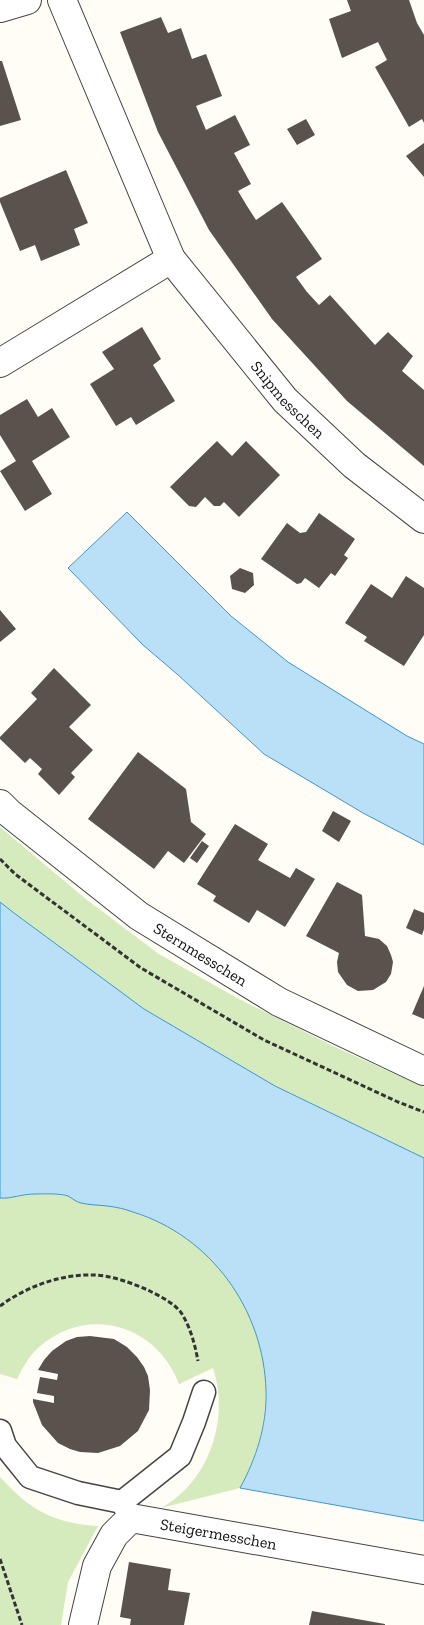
<svg xmlns="http://www.w3.org/2000/svg" width="424" height="1625" viewBox="0 0 424 1625" font-family="'Zilla Slab',serif">
<rect width="100%" height="100%" fill="#fffdf5"/>
<path fill="#d5ebbd" d="M 0,827 L 87,900 L 159,954 L 237,998 L 335,1047 L 424,1087 L 424,1158 L 275,1086 L 144,1009 L 13,913 L 0,902 Z
M 32,1194 C 42,1194 56,1193 66,1195 C 72,1197 77,1203 83,1203 C 92,1205 101,1204 110,1206 C 127,1209 147,1216 163,1224 C 262,1276 293,1392 240,1488 L 161,1508 C 209,1482 230,1419 213,1368 L 179,1384 C 157,1325 88,1304 39,1347 C 29,1356 23,1367 17,1379 L 0,1374 L 0,1198 Z
M 0,1477 C 30,1510 53,1523 98,1526 L 68,1582 L 61,1625 L 0,1625 Z"/>
<path fill="#b9e0f7" stroke="#3f96cf" d="M 127,512 L 231,616 L 288,662 L 407,736 L 424,744 L 424,845 L 363,813 L 264,754 L 177,674 L 143,645 L 68,568 Z
M 0,902 L 14,913 L 144,1009 L 275,1086 L 424,1158 L 424,1521 L 240,1488 C 256,1459 267,1425 266,1391 C 264,1310 211,1236 133,1212 C 125,1209 116,1207 107,1206 C 99,1205 89,1205 81,1203 C 76,1202 72,1198 68,1196 C 59,1193 43,1194 34,1194 C 22,1194 11,1199 0,1198 Z"/>
<path fill="#5a524d" d="M 347,0 L 409,0 L 417,23 L 424,35 L 424,123 L 422,119 L 409,127 L 375,67 L 387,60 L 378,42 L 342,58 L 329,19 L 351,11 Z
M 161,17 L 168,33 L 181,28 L 192,59 L 206,54 L 222,96 L 196,106 L 206,130 L 235,115 L 250,145 L 234,153 L 251,184 L 238,191 L 247,206 L 256,220 L 282,202 L 322,259 L 296,277 L 307,292 L 319,305 L 330,295 L 375,345 L 388,332 L 413,356 L 402,371 L 424,390 L 424,466 L 347,401 L 272,319 L 209,230 L 158,132 L 120,32 Z
M 0,61 L 2,61 L 21,120 L 0,126 Z
M 306,119 L 315,135 L 297,145 L 287,129 Z
M 424,143 L 424,177 L 406,156 Z
M 66,170 L 88,223 L 74,229 L 80,245 L 41,261 L 35,245 L 20,251 L 0,202 L 0,198 Z
M 142,327 L 161,359 L 153,365 L 175,401 L 136,425 L 131,417 L 116,426 L 90,384 L 114,369 L 102,352 Z
M 27,399 L 38,417 L 52,408 L 70,437 L 32,461 L 52,494 L 25,511 L 0,471 L 16,461 L 0,435 L 0,415 Z
M 217,441 L 232,456 L 246,441 L 280,475 L 239,517 L 224,502 L 220,506 L 214,506 L 205,497 L 196,507 L 189,506 L 170,487 Z
M 319,513 L 355,539 L 344,555 L 348,558 L 335,576 L 331,573 L 319,588 L 305,578 L 301,583 L 297,584 L 261,559 L 287,523 L 300,533 L 306,532 Z
M 240,568 L 253,573 L 254,585 L 245,593 L 232,589 L 230,576 Z
M 406,576 L 424,588 L 424,635 L 404,666 L 364,641 L 367,637 L 345,623 L 371,584 L 392,598 Z
M 0,610 L 16,629 L 0,642 Z
M 54,668 L 91,705 L 69,727 L 93,750 L 71,773 L 75,777 L 59,795 L 38,774 L 42,769 L 30,758 L 25,763 L 0,739 L 0,737 L 37,699 L 31,693 Z
M 138,752 L 186,789 L 191,822 L 206,834 L 184,863 L 168,851 L 154,869 L 88,819 Z
M 333,811 L 351,821 L 339,842 L 322,831 Z
M 235,824 L 268,844 L 258,860 L 290,878 L 296,868 L 315,879 L 285,927 L 257,910 L 249,923 L 213,901 L 216,896 L 197,884 Z
M 202,841 L 209,846 L 197,863 L 190,858 Z
M 337,882 L 362,895 L 365,936 L 379,939 L 387,946 L 391,955 L 393,962 L 391,974 L 386,982 L 373,990 L 358,991 L 347,985 L 338,972 L 337,962 L 339,953 L 306,936 Z
M 414,909 L 424,913 L 424,929 L 422,935 L 406,928 Z
M 424,986 L 424,1019 L 412,1014 Z
M 90,1336 L 114,1339 L 127,1347 L 137,1357 L 144,1367 L 148,1376 L 150,1390 L 149,1410 L 138,1431 L 120,1446 L 98,1453 L 80,1452 L 70,1449 L 58,1443 L 42,1425 L 33,1402 L 33,1399 L 54,1403 L 54,1396 L 37,1393 L 40,1377 L 57,1380 L 58,1374 L 38,1370 L 44,1360 L 52,1351 L 66,1341 L 77,1337 Z
M 129,1562 L 171,1569 L 168,1590 L 190,1593 L 184,1625 L 130,1625 L 131,1619 L 120,1617 Z
M 312,1611 L 385,1624 L 385,1625 L 309,1625 Z"/>
<g fill="none" stroke-linecap="round" stroke-linejoin="round">
<defs>
<path id="lane" d="M 0,1431 L 5,1446 L 30,1477 L 78,1493 L 122,1502 L 131,1518
M 122,1502 L 180,1456 L 194,1422 L 204,1392"/>
<g id="street">
<path id="s1" d="M 62,0 L 171,259 L 285,400 L 354,465 L 424,519"/>
<path d="M 0,8 L 27,0"/>
<path d="M 0,363 L 171,259"/>
<path id="s2" d="M 0,804 L 9,813 L 139,916 L 279,1002 L 424,1071"/>
<path id="s3" d="M 83,1625 L 97,1566 L 114,1535 L 131,1518 L 424,1570"/>
</g>
</defs>
<use href="#lane" stroke="#444" stroke-width="25"/>
<use href="#street" stroke="#444" stroke-width="30"/>
<path stroke="#333" stroke-width="3" stroke-dasharray="5 2.5" stroke-linecap="butt" d="M 0,859 L 15,874 L 141,968 L 264,1040 L 398,1102 L 424,1112
M 0,1306 C 26,1287 60,1274 93,1275 C 111,1275 131,1283 148,1290 C 159,1296 175,1303 182,1314 C 191,1329 195,1345 198,1361
M 0,1559 L 22,1625"/>
<use href="#lane" stroke="#fff" stroke-width="22"/>
<use href="#street" stroke="#fff" stroke-width="28"/>
</g>
<g text-anchor="middle" dominant-baseline="central" stroke-width="5" stroke-linejoin="round" paint-order="stroke">
<g font-size="16" fill="#111" stroke="#fff">
<text stroke="none"><textPath href="#s1" startOffset="464">Snipmesschen</textPath></text>
<text stroke="none"><textPath href="#s2" startOffset="251">Sternmesschen</textPath></text>
<text stroke="none"><textPath href="#s3" startOffset="209">Steigermesschen</textPath></text>
</g>
</g>
</svg>
